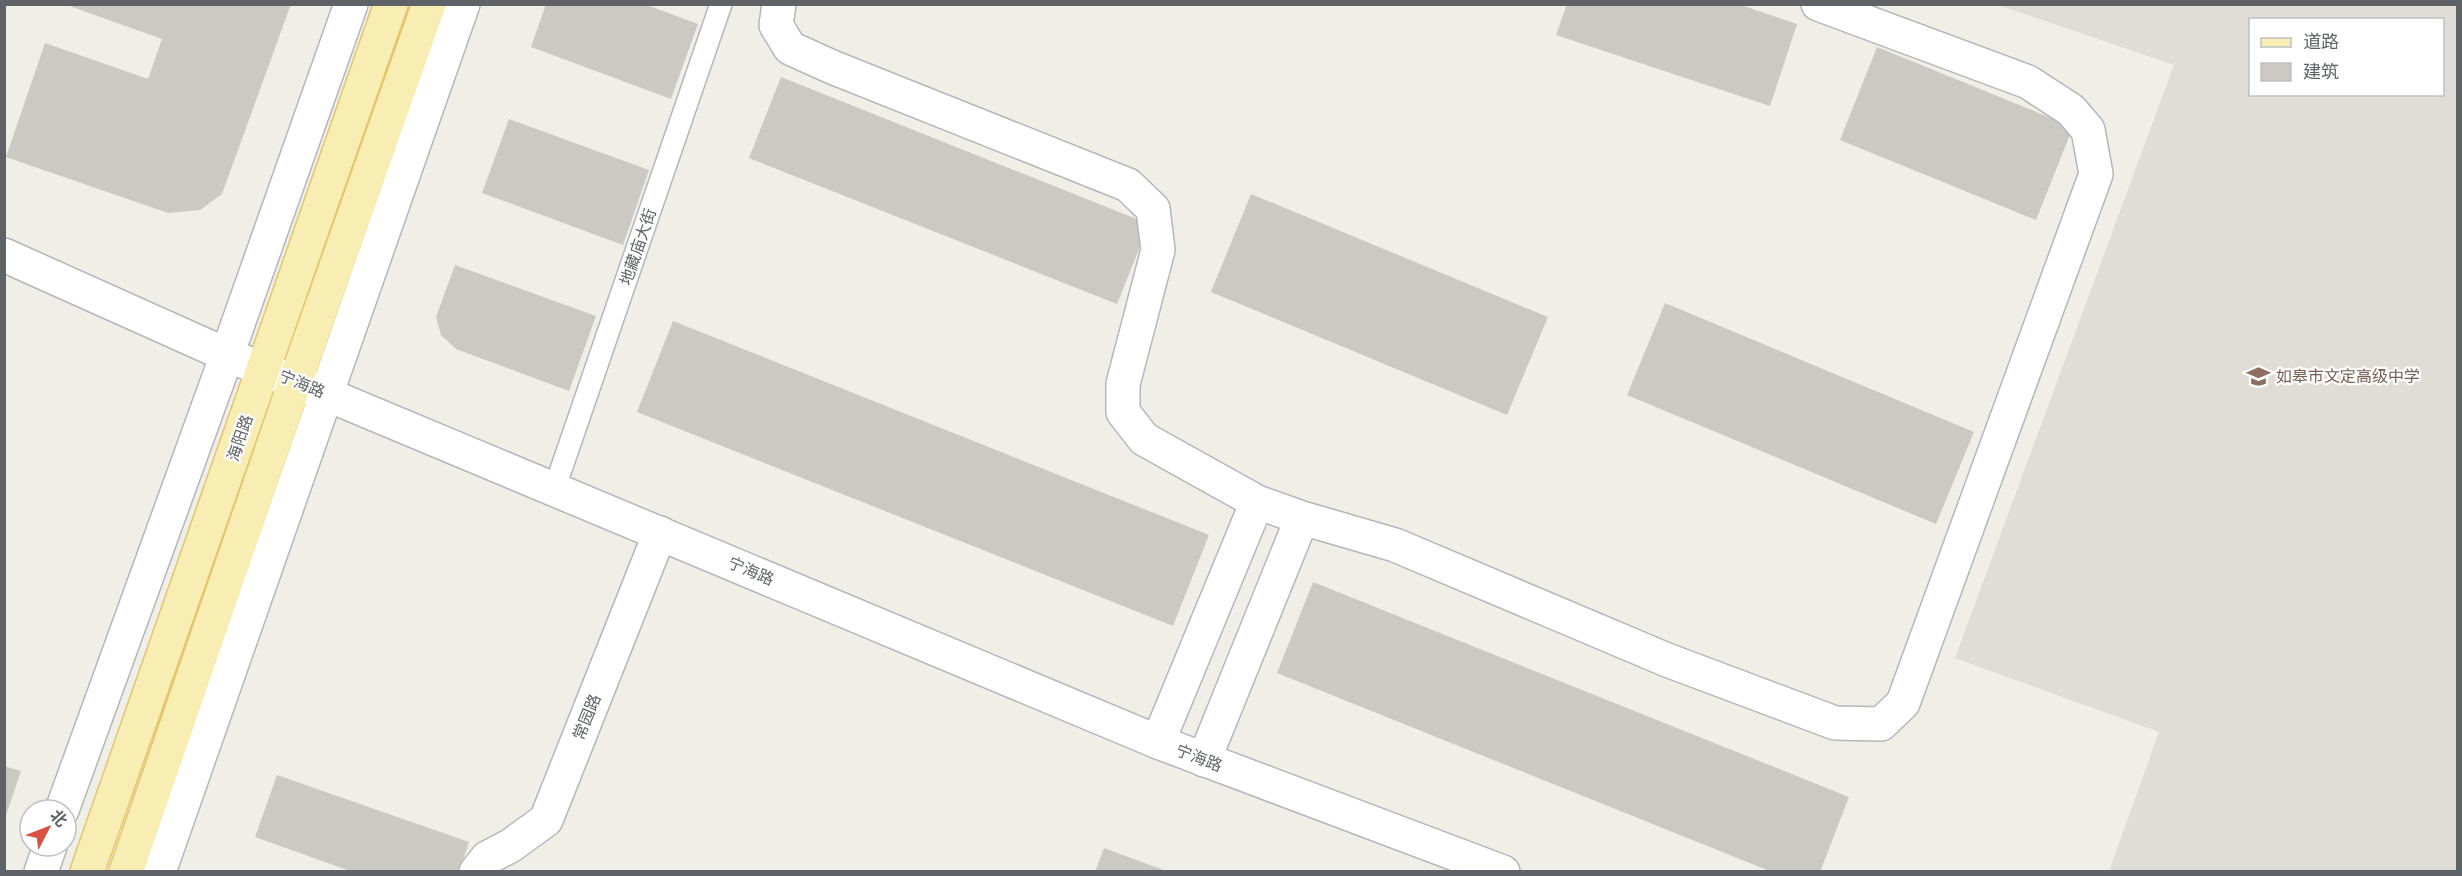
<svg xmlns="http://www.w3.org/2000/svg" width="2462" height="876" viewBox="0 0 2462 876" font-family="Figtree,'Noto Sans SC',sans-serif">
<rect width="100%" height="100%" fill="#efeee7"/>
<path fill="#dfddd6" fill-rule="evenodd" d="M 1998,5 L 2457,5 L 2457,871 L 2109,871 L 2159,732 L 1955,658 L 2174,65 ZM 2250,20 L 2442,20 L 2442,94 L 2250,94 Z"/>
<path fill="#cbc9c4" d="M 64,4 L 291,4 L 222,194 L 200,210 L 168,213 L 6,157 L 45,43 L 148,79 L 162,39 Z
M 546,4 L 644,4 L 698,24 L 671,99 L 531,47 Z
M 1567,4 L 1738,4 L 1797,24 L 1770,106 L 1556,35 Z
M 1877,47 L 2073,127 L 2036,220 L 1840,140 Z
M 781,77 L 1149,224 L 1117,304 L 749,158 Z
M 509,119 L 649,170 L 623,245 L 482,193 Z
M 1251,194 L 1548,317 L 1507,415 L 1211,292 Z
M 455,265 L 596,316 L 569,391 L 456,349 L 441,335 L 436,317 Z
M 1665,303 L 1974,432 L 1936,524 L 1627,395 Z
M 673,321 L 1209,535 L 1173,626 L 637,412 Z
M 1313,582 L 1849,797 L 1820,872 L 1772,872 L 1277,673 Z
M 4,766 L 21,771 L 5,818 L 4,818 Z
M 277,775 L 469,842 L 459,872 L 353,872 L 255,837 Z
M 1104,848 L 1166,871 L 1166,872 L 1095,872 Z"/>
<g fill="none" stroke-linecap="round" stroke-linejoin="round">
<defs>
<path id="lane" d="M 554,490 L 721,4"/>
<path id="street" d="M 779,4 L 776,25 L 790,48 L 832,67 L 1128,185 L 1153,209 L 1158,250 L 1123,384 L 1123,412 L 1144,439 L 1257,502 L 1302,518 L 1395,545 L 1667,660 L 1835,723 L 1881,724 L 1903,703 L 2096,174 L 2088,130 L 2071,110 L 2028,82 L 1818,4
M 1158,742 L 1257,502
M 1204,760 L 1302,518
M 62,810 L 227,355 L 351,4
M 41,872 L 50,846
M 159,872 L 463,4
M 476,872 L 487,858 L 510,846 L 546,820 L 660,533"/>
<path id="secondary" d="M 4,255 L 227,355 L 326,394 L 1158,742 L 1503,872"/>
<path id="primary" d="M 87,872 L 391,4
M 126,872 L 295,382 L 429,4"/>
</defs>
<use href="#lane" stroke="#b4b7ba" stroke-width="24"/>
<use href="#street" stroke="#b4b7ba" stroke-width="36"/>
<use href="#secondary" stroke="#b3b6ba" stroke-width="36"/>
<use href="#primary" stroke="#e5c46b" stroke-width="36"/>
<use href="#lane" stroke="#fff" stroke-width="21"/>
<use href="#street" stroke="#fff" stroke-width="33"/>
<use href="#secondary" stroke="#fff" stroke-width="33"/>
<use href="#primary" stroke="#f8eeb4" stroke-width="33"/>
</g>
<defs>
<symbol id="school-bare" viewBox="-9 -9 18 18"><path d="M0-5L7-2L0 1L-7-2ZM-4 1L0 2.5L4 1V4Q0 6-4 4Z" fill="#8d6e63" stroke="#fff" stroke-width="2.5" paint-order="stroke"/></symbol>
</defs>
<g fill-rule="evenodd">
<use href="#school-bare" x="2242" y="360" width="33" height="33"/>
</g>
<g text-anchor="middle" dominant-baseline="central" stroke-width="4.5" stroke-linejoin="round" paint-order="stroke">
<g font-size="16" fill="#5f6266" stroke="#fff">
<text transform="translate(638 247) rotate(-71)">地藏庙大街</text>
<text transform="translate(302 384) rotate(22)">宁海路</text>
<text transform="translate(240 438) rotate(-71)">海阳路</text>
<text transform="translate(751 571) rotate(23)">宁海路</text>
<text transform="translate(587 717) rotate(-68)">常园路</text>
<text transform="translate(1199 758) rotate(21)">宁海路</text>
</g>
<g font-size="16" fill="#785e54" stroke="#fff" text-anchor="start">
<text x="2276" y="376">如皋市文定高级中学</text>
</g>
</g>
<rect width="2462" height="876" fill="none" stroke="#5f6266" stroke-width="12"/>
<rect x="2249" y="18" width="195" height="78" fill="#ffffff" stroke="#bfc0c2" stroke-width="1.5"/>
<rect x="2261" y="38" width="30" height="9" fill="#f8eeb4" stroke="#bfc0c2" stroke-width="1.5"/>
<text x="2303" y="48" font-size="18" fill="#5f6266">道路</text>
<rect x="2261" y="63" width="30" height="18" fill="#cbc9c4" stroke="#bfc0c2" stroke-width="1.5"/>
<text x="2303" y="78" font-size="18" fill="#5f6266">建筑</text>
<g transform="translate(48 828) rotate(48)"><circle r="28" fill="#ffffff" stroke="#bfc0c2" stroke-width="1.5"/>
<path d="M0-4.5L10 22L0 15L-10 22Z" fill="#da5143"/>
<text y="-9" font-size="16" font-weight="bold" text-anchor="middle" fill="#5f6266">北</text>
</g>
</svg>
